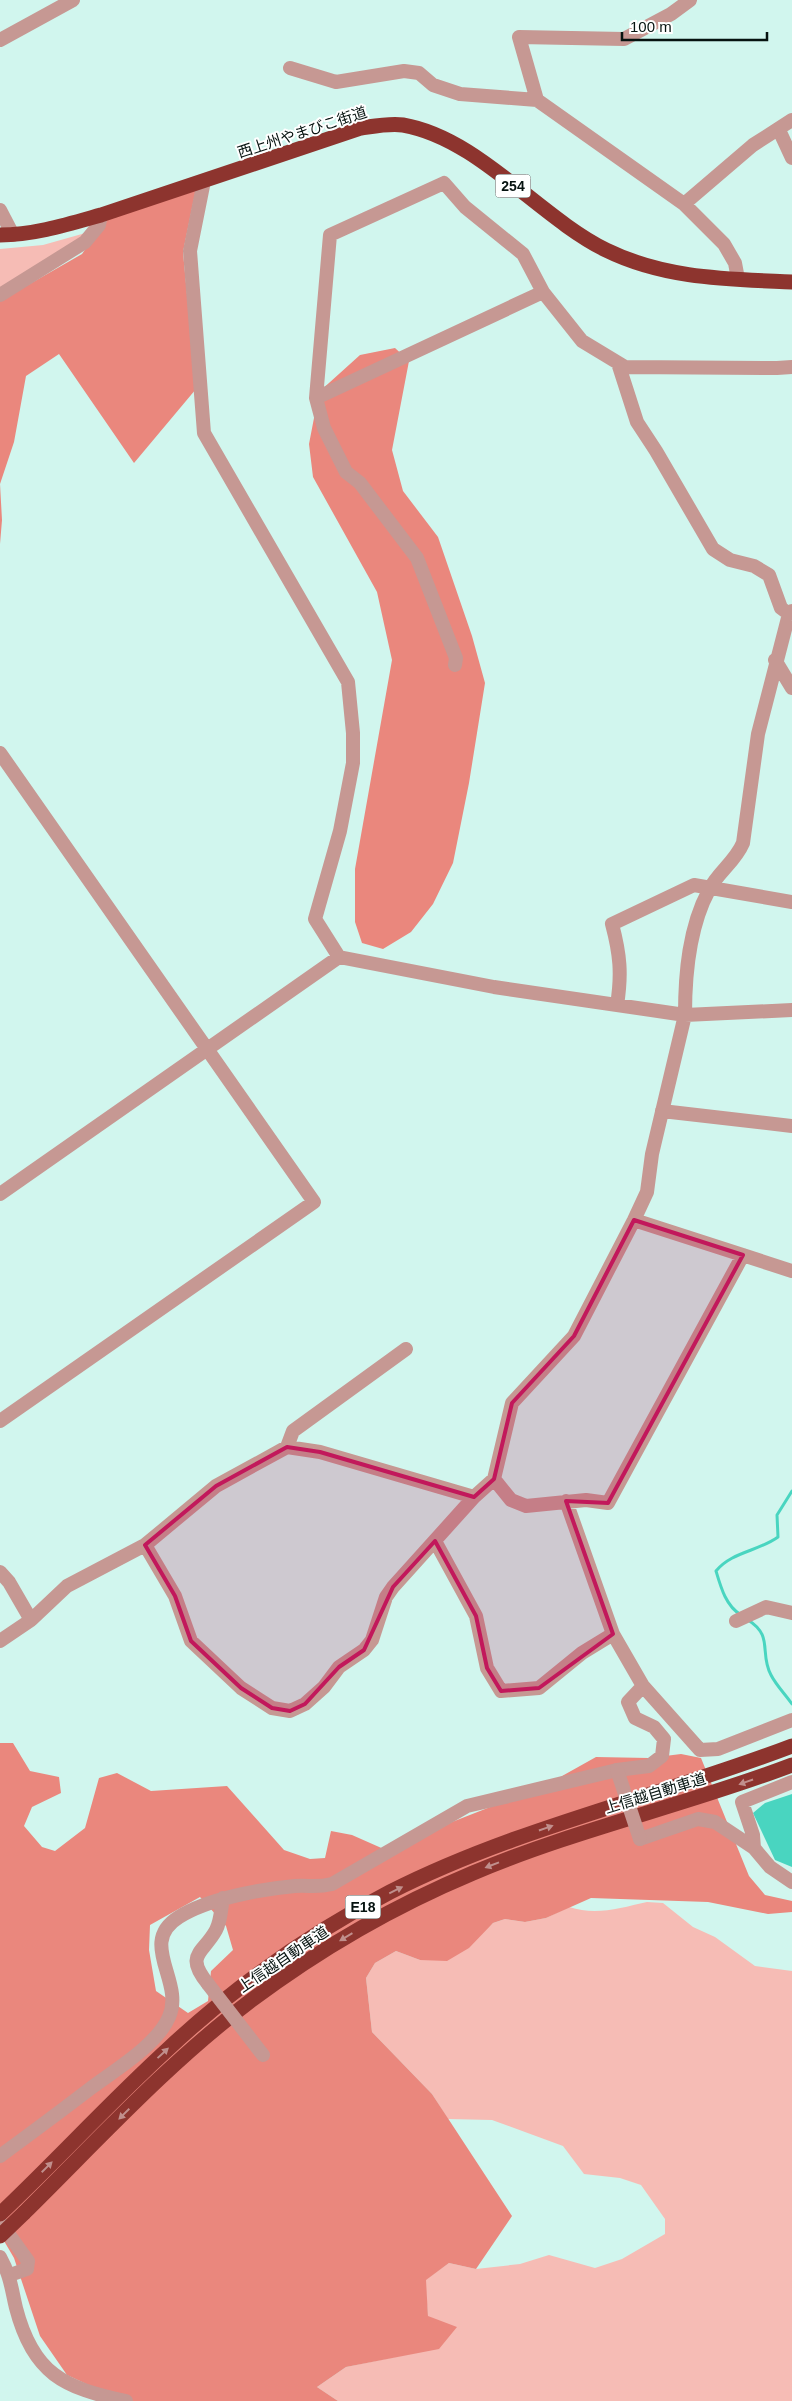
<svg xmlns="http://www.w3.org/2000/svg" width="792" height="2401" viewBox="0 0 792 2401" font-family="Helvetica,'Noto Sans JP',sans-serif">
<rect width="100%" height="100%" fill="#d1f6ee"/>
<path fill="#f6bcb5" d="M 89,232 L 0,292 L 0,249 L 43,245 Z
M 647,1902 L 663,1903 L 693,1927 L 715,1937 L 755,1966 L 792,1971 L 792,2401 L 338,2401 L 317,2387 L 346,2367 L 439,2348 L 428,2316 L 425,2280 L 449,2263 L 476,2269 L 520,2264 L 549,2255 L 595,2268 L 622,2259 L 665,2234 L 665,2219 L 641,2185 L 620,2178 L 584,2174 L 563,2146 L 492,2120 L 448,2119 L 432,2094 L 372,2032 L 366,1978 L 375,1963 L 396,1951 L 420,1960 L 485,1930 L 493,1923 L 505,1919 L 525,1922 L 546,1918 L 569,1907 C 596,1916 620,1908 647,1902 Z"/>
<path fill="#ea877d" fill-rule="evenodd" d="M 196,189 L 183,252 L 196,389 L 134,463 L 59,354 L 26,376 L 14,442 L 0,484 L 2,520 L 0,544 L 0,301 L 82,254 L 108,217 Z
M 395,348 L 409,361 L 392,450 L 403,491 L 438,537 L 472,636 L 485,683 L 469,783 L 453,863 L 433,904 L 411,932 L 383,949 L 362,943 L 355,922 L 355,869 L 392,660 L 377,592 L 313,477 L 309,444 L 319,392 L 360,355 Z
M 0,1743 L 13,1743 L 30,1771 L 59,1777 L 61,1793 L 32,1807 L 24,1826 L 42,1847 L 55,1851 L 85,1828 L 99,1778 L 117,1773 L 151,1791 L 227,1786 L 284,1850 L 310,1859 L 325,1858 L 331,1831 L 352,1835 L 395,1854 L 452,1822 L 546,1785 L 596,1757 L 649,1758 L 681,1754 L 701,1758 L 749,1876 L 765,1895 L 792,1901 L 792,1912 L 768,1914 L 708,1902 L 591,1898 L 546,1918 L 525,1922 L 505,1919 L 493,1923 L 469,1948 L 447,1961 L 420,1960 L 396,1951 L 375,1963 L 366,1978 L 372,2032 L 432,2094 L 512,2216 L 476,2269 L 449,2263 L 426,2280 L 428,2316 L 457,2327 L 439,2349 L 346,2367 L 317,2387 L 338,2401 L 123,2401 L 67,2375 L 40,2336 L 14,2258 L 0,2234 ZM 200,1897 L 226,1926 L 233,1950 L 211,1971 L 208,2001 L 188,2013 L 156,1991 L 149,1950 L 150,1925 Z"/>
<path fill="#49d5c0" d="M 792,1794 L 792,1867 L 775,1860 L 753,1813 L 765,1803 Z"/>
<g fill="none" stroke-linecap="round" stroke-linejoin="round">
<path stroke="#49d5c0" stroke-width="3" d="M 741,1615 C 726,1606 721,1588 716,1571 C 731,1552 759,1551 778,1537 L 777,1515 L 792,1491
M 748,1620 C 774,1636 759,1653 771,1675 C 776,1685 785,1694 792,1704"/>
<path stroke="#c69893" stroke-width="14" d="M 0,40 L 73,0
M 290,68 L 336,82 L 404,71 L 419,73 L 433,85 L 460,94 L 537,100 L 684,204 L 724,244 L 735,263 L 738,279
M 537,100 L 519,37 L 624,39 L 671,14 L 690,0
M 779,130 L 792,158
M 204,181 L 190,251 L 204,433 L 348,682 L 353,733 L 353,763 L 340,831 L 315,919 L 339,957
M 684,204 L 753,145 L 792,120
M 0,210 L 13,235
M 0,295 L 85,242 L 99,225 L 101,215
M 618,363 L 637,422 L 656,451 L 713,549 L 730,560 L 754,566 L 769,575 L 781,608 L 789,614
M 316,398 L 543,292
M 775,660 L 792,688
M 455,665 L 456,658 L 417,558 L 360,483 L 346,472 L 324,428 L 316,398 L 330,235 L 444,183 L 465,207 L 523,254 L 543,292 L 582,341 L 625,367 L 777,368 L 792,367
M 0,753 L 314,1202 L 0,1421
M 617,1005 C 622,974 620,954 612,924 L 694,885 L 792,902
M 662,1111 L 792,1126
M 0,1194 L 339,957 L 494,987 L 685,1015 L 792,1010
M 634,1220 L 792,1271
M 287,1447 L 293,1431 L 406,1349
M 494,1479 L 511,1500 L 526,1506 L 586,1500 L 608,1503 L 743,1255
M 566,1501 L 613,1634 L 643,1686 L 700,1750 L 718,1749 L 792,1720
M 435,1541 L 476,1616 L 487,1668 L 501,1691 L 539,1688 L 582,1653 L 613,1634
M 145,1545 L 175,1596 L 191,1641 L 241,1688 L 272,1708 L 290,1711 L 305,1704 L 324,1687 L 339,1667 L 364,1650 L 372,1640 L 386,1597 L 393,1587 L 474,1497 L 494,1479 L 512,1403 L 574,1336 L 634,1220 L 647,1192 L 652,1154 L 685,1015 C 685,973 689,927 709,890 C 718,872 735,862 743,843 L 758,734 L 789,614 L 792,611
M 0,1572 L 9,1582 L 31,1620
M 736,1621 L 766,1607 L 792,1613
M 0,1641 L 31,1620 L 67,1586 L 145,1545 L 216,1486 L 287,1447 L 320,1452 L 474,1497
M 640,1839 L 698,1819 L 715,1822 L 754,1848 L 770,1867 L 792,1882
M 754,1848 L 753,1835 L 742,1802 L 792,1782
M 208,1984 C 184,1954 203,1954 216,1930 C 221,1921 221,1908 223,1898
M 0,2156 C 30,2134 61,2111 91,2088 C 115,2070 157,2045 169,2017 C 185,1981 137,1943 179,1917 C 207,1899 261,1889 295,1886 C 310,1885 316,1888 332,1884 L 467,1806 L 617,1770 L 649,1766 L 662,1756 L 664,1739 L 654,1727 L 635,1718 L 628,1702 L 643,1686
M 0,2222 L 28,2261 L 27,2269 L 10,2275
M 0,2257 C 11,2277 11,2287 16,2308 C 33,2374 64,2388 126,2401"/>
<path stroke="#8d342e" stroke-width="15" d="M 0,235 C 34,235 69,224 101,215 L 361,128 C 375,126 390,123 403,125 C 478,138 539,217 606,250 C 665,279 728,279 792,282
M 24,2213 C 97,2141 167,2064 249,2002 C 318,1950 394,1906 473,1873 C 577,1829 687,1805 792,1765
M 0,2214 C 57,2160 110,2102 168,2049 C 234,1987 309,1934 390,1892 C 518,1827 659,1797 792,1746"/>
<path stroke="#c69893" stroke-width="14" d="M 617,1770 L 640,1839
M 208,1984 L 263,2055"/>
<path stroke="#8d342e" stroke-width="15" d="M 0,2236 L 24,2213"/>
</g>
<defs><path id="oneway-solid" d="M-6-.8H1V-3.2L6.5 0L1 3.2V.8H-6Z" transform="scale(1.25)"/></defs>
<g fill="#c08f8c">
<use href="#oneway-solid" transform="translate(746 1782) rotate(161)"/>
<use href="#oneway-solid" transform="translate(546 1828) rotate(-19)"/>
<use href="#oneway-solid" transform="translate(492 1865) rotate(159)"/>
<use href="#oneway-solid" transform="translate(396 1890) rotate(-26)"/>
<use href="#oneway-solid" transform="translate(346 1937) rotate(149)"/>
<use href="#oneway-solid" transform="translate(163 2053) rotate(-43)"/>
<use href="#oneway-solid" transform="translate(124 2114) rotate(135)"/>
<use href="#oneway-solid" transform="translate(47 2167) rotate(-45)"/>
</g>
<path fill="#c2185b" fill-opacity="0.2" stroke="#c2185b" stroke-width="4" stroke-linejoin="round" d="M 634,1220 L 743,1255 L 608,1503 L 566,1501 L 613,1634 L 539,1688 L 501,1691 L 487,1668 L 476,1616 L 435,1541 L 393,1587 L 364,1650 L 339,1667 L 305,1704 L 290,1711 L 272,1708 L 241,1688 L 191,1641 L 175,1596 L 145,1545 L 216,1486 L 287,1447 L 320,1452 L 474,1497 L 494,1479 L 512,1403 L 574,1336 Z"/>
<g text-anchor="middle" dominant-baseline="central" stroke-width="4" stroke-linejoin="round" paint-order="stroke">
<g fill="#fff" stroke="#515a58" stroke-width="1">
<rect x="495.5" y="174.5" width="35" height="23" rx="4"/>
<rect x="345.5" y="1895.5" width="35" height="23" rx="4"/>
</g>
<g font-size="14" font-weight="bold" fill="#061310">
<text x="513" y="186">254</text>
<text x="363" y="1907">E18</text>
</g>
<g font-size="15" fill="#061310" stroke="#fff">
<text transform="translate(302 132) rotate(-18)">西上州やまびこ街道</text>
<text transform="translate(655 1793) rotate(-17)">上信越自動車道</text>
<text transform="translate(283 1959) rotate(-34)">上信越自動車道</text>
</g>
</g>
<path d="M622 32v8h145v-8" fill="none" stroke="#061310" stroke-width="2.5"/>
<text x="630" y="32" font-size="15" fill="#061310" stroke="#ffffff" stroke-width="4" paint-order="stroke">100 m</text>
</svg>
